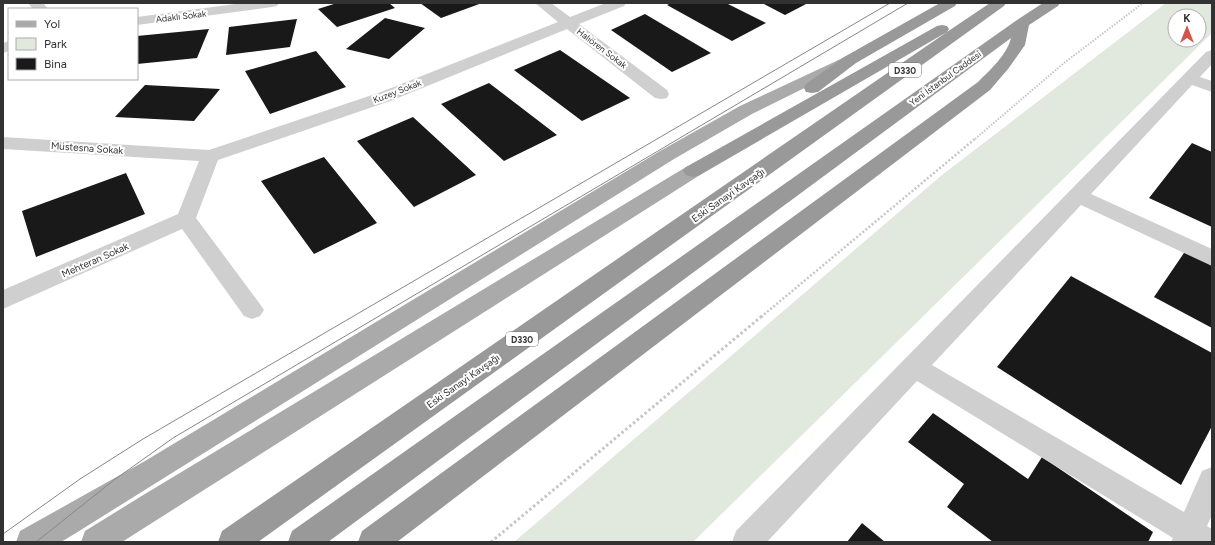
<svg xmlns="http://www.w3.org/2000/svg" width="1215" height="545" viewBox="0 0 1215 545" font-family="Figtree,sans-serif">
<rect width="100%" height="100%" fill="#fff"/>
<path fill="#e1e8dd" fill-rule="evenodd" d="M 1166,3 L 1212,3 L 1212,33 L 693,542 L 514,542 L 942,175 ZM 1175,16 L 1199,16 L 1199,40 L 1175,40 Z"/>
<path fill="#191919" d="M 337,3 L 389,3 L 395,8 L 337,27 L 318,9 Z
M 420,3 L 482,3 L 441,18 Z
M 671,3 L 726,3 L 766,23 L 732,41 L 667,5 Z
M 762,3 L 808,3 L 785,15 Z
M 645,14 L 711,53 L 672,72 L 611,30 Z
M 385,18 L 425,28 L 389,59 L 346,49 Z
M 297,19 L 290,47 L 226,55 L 229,27 Z
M 209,29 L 197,58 L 137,64 L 137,36 Z
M 560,50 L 630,98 L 582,121 L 514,70 Z
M 316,51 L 346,87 L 270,114 L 245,71 Z
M 489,83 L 557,135 L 504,161 L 441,104 Z
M 145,85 L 220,89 L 194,121 L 115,117 Z
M 413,117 L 476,175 L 414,207 L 357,141 Z
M 1192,143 L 1212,152 L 1212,227 L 1149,198 Z
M 324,157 L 377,223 L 314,254 L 261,181 Z
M 126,173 L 145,214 L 36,257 L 22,211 Z
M 1186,250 L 1212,263 L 1212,328 L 1154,297 Z
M 1071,276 L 1212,353 L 1212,426 L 1181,485 L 997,367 Z
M 933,413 L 1028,479 L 1042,457 L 1153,532 L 1148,542 L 993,542 L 947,507 L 964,484 L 908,442 Z
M 862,523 L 885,542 L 847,542 Z"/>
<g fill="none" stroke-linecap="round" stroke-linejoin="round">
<path stroke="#c6c6c6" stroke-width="2" stroke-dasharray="1.5 1.5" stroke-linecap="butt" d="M 975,139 L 1064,63 L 1143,3"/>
<path stroke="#c6c6c6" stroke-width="2.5" stroke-dasharray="2 2" stroke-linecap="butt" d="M 761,317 L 976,138"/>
<path stroke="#c6c6c6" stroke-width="3" stroke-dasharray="2.5 2.5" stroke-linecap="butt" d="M 491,542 L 762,316"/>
<path fill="#cfcfcf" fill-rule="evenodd" d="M 28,3 L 43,3 L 48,9 L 33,9 Z
M 243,3 L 279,3 L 277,6 L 272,7 L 137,25 L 137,17 Z
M 535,3 L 551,3 L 570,17 L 606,3 L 626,3 L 624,6 L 579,24 L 667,90 L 669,94 L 667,98 L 661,99 L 655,98 L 567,29 L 393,100 L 218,160 L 196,218 L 260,304 L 264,310 L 260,316 L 252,319 L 244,316 L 182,229 L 3,309 L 3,290 L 178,214 L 199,161 L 3,149 L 3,137 L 209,150 L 381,92 L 558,22 Z
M 9,41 L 9,51 L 3,53 L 3,43 Z
M 1212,50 L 1212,64 L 1200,77 L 1212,81 L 1212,92 L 1192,85 L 1091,194 L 1212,249 L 1212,266 L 1081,205 L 932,365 L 1184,512 L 1202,471 L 1212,467 L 1212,515 L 1207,526 L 1212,529 L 1212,542 L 1171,542 L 1173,538 L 917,381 L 767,542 L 732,542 L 736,531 L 1206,52 Z"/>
<path fill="#aaa" fill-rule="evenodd" d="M 847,56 L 853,58 L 855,61 L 853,64 L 752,114 L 674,159 L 76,533 L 61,542 L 16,542 L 20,531 L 145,461 L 660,151 L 740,106 Z
M 693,165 L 700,167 L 703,171 L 700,175 L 122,542 L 81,542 L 85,531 L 140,497 L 686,167 Z"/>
<path fill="#999" fill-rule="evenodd" d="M 940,3 L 957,3 L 955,6 L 856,63 L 818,92 L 812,93 L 806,92 L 804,88 L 806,84 L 844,57 Z
M 990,3 L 1006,3 L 1004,6 L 258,542 L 218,542 L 222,531 L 947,32 L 700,175 L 693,177 L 686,175 L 683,171 L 686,167 L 937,26 L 942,25 L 947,26 L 949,29 L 947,32 Z
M 1043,3 L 1060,3 L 1058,6 L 1029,25 L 1025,45 L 1008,69 L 990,90 L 397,542 L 358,542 L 362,531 L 978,82 C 990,70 1007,55 1011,38 L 328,542 L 288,542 L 292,531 L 1017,20 Z"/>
<path stroke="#878787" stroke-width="1" d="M 3,534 L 80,479 L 143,439 L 890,3
M 36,542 L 114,480 L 173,438 L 908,3"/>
</g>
<g text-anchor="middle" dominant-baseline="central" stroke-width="4" stroke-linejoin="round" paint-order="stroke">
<g font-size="9" fill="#323232" stroke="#fff">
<text transform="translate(181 16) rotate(-7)">Adaklı Sokak</text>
<text transform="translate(602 48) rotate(37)">Halıören Sokak</text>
<text transform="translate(945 78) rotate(-36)">Yeni İstanbul Caddesi</text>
<text transform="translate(397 91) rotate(-21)">Kuzey Sokak</text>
</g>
<g fill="#fff" stroke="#707070" stroke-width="1">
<rect x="889" y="63" width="32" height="14" rx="3"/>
<rect x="506" y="332" width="32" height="14" rx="3"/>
</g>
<g font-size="9" font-weight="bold" fill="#323232">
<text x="905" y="70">D330</text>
<text x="522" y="339">D330</text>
</g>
<g font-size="10" fill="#323232" stroke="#fff">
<text transform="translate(87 148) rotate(4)">Müstesna Sokak</text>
<text transform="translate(728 195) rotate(-35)">Eski Sanayi Kavşağı</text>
<text transform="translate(95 260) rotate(-24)">Mehteran Sokak</text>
<text transform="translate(463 381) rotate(-35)">Eski Sanayi Kavşağı</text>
</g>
</g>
<rect width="1215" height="545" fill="none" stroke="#323232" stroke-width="8"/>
<rect x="8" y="8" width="130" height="72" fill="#ffffff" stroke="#adadad"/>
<rect x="16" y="21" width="20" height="6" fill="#aaaaaa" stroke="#adadad"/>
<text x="44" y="28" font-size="12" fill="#323232">Yol</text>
<rect x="16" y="38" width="20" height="12" fill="#e1e8dd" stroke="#adadad"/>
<text x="44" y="48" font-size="12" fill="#323232">Park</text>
<rect x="16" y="58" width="20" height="12" fill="#191919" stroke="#adadad"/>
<text x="44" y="68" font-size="12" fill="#323232">Bina</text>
<g transform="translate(1187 28)"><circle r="19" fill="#ffffff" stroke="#adadad"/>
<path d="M0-3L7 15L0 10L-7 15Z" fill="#d3554a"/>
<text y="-6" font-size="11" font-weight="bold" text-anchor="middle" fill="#323232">K</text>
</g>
</svg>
